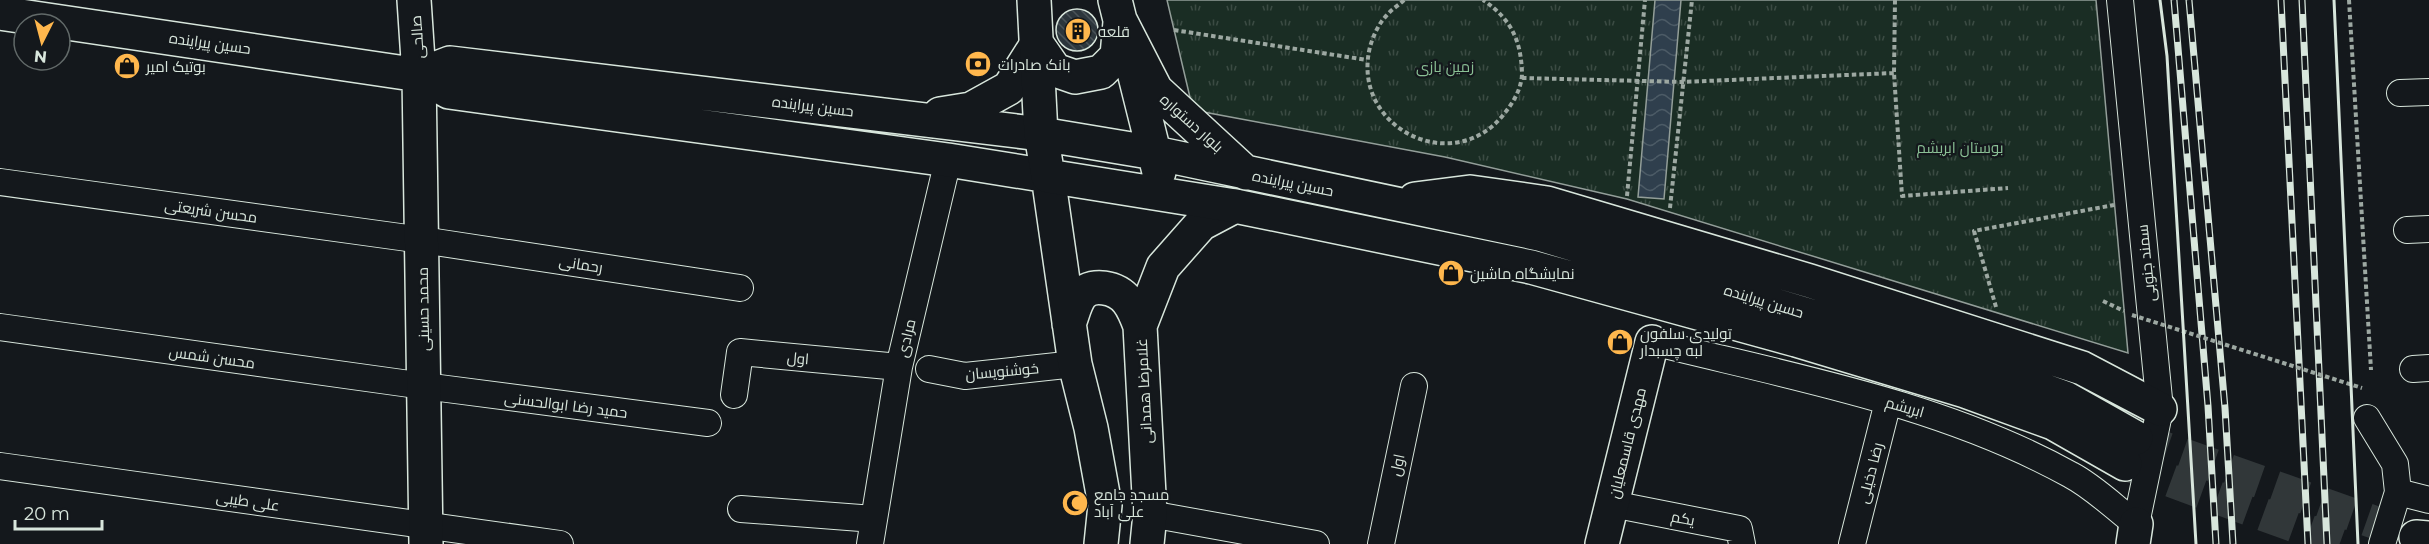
<svg xmlns="http://www.w3.org/2000/svg" width="2429" height="544" viewBox="0 0 2429 544" font-family="Montserrat,Cairo,sans-serif">
<defs>
<pattern id="grass-tufts" width="24" height="20" patternUnits="userSpaceOnUse" patternTransform="scale(1.5)"><rect width="24" height="20" fill="#1a2d24"/><path d="M3 7l-1-3M5 7V3M7 7l1-3M15 17l-1-3M17 17v-4M19 17l1-3" fill="none" stroke="#3b4b43"/></pattern>
<pattern id="water-waves" width="16" height="10" patternUnits="userSpaceOnUse" patternTransform="scale(1.5)"><rect width="16" height="10" fill="#2f3f4d"/><path d="M0 5q4-4 8 0t8 0" fill="none" stroke="#4c5b66"/></pattern>
<pattern id="building-back-hatch" width="6" height="6" patternUnits="userSpaceOnUse" patternTransform="scale(1.5)"><rect width="6" height="6" fill="#2c363c"/><path d="M-1 5l2 2M0 0l6 6M5-1l2 2" fill="none" stroke="#4a5358"/></pattern>
</defs>
<rect width="100%" height="100%" fill="#14181c"/>
<path fill="url(#grass-tufts)" stroke="#939e99" stroke-width="1.5" d="M 1167,0 L 2096,0 L 2128,353 L 1627,199 L 1445,157 L 1193,110 Z"/>
<path fill="url(#water-waves)" stroke="#939e99" stroke-width="1.5" d="M 1655,0 L 1681,0 L 1664,199 L 1638,197 Z"/>
<path fill="url(#building-back-hatch)" stroke="#d8e6dc" stroke-width="1.5" d="M1056 30a21 21 0 1 1 42 0a21 21 0 1 1-42 0Z"/>
<g fill="none" stroke-linecap="round" stroke-linejoin="round">
<path stroke="#313739" stroke-width="33" stroke-dasharray="33 16" stroke-linecap="butt" d="M 2136,438 L 2416,537
M 2125,464 L 2344,544"/>
<defs>
<path id="street" d="M 2400,93 L 2429,92
M 0,182 L 422,240 L 740,288
M 2407,230 L 2429,229
M 0,327 L 424,386 L 708,423
M 1652,342 C 1793,377 1943,404 2071,475 C 2094,487 2115,508 2136,524 L 2160,409 L 2120,0
M 929,369 L 965,376 L 1075,364
M 2413,369 L 2429,368
M 734,395 L 740,352 L 899,367
M 2367,418 L 2395,464 L 2398,492 L 2382,544
M 0,466 L 560,544
M 2398,492 L 2429,500
M 1612,504 L 1739,529 L 1742,544
M 741,509 L 874,519
M 1150,514 L 1316,544
M 870,544 L 899,367 L 948,160
M 1381,544 L 1414,386
M 1852,544 L 1888,402"/>
<path id="secondary" d="M 414,0 L 419,75 L 426,544
M 0,13 L 419,75 L 449,92 L 948,160 L 1048,176 L 1075,364 L 1091,428 L 1105,505 L 1101,544
M 419,75 L 450,63 L 1041,134
M 940,114 L 971,109 L 1009,88 L 1037,44
M 1069,324 C 1073,314 1075,302 1082,294 C 1088,288 1097,287 1104,288 C 1126,291 1133,307 1140,326
M 1147,544 L 1150,514 L 1140,326 L 1163,267 L 1201,224 L 1235,206
M 1602,544 L 1652,342
M 2133,544 L 2136,524"/>
<path id="primary" d="M 1034,0 L 1041,134 L 1048,176 L 1235,206 L 1531,267 L 1796,340 L 1965,391 L 2053,423 L 2125,464
M 1115,0 L 1120,20 L 1156,90 L 1246,173
M 1037,44 L 1055,70 L 1075,77 L 1101,72 L 1117,56 L 1120,22
M 1133,68 L 1159,172
M 1041,134 L 1155,153 L 1539,234 L 1974,365 L 2065,398 L 2136,438
M 1415,199 L 1470,192 L 1547,203 L 1810,281 L 2082,368 L 2160,409
M 2416,537 L 2429,538"/>
</defs>
<use href="#street" stroke="#d8e6dc" stroke-width="28"/>
<use href="#secondary" stroke="#d8e6dc" stroke-width="36"/>
<use href="#primary" stroke="#d8e6dc" stroke-width="36"/>
<path stroke="#9da8a2" stroke-width="4" stroke-dasharray="4.5 3" stroke-linecap="butt" d="M 1404,0 C 1399,5 1392,9 1387,15 C 1379,23 1373,36 1370,47 C 1350,127 1453,179 1504,114 C 1513,103 1522,88 1522,73 C 1521,40 1511,19 1483,0
M 1895,0 L 1894,73 L 1902,196 L 2008,188
M 2349,0 L 2371,370
M 1174,30 L 1367,60
M 1522,78 L 1682,82 L 1894,73
M 1627,196 L 1645,0
M 1670,208 L 1692,0
M 2103,301 L 2124,311
M 1996,307 L 1974,231 L 2114,205"/>
<use href="#street" stroke="#14181c" stroke-width="26"/>
<use href="#secondary" stroke="#14181c" stroke-width="33"/>
<use href="#primary" stroke="#14181c" stroke-width="33"/>
<defs>
<path id="rail" d="M 2174,0 L 2208,406 L 2216,544
M 2189,0 L 2225,408 L 2233,544
M 2281,0 L 2308,544
M 2302,0 L 2327,544"/>
</defs>
<use href="#rail" stroke="#d8e6dc" stroke-width="7"/>
<use href="#rail" stroke="#14181c" stroke-width="4.5" stroke-dasharray="14" stroke-linecap="butt"/>
<path stroke="#9da8a2" stroke-width="4" stroke-dasharray="4.5 3" stroke-linecap="butt" d="M 2132,315 L 2362,388"/>
<path stroke="#d8e6dc" stroke-width="3" d="M 2160,0 L 2167,56 L 2196,544
M 2334,0 L 2358,544"/>
</g>
<defs>
<symbol id="building-disc" viewBox="-11 -11 22 22"><circle r="9.5" fill="#ffb74d" stroke="#14181c"/><path d="M-4-6H4V6H1V3H-1V6H-4ZM-2.5-4.3h1.7v1.8h-1.7ZM.8-4.3h1.7v1.8H.8ZM-2.5-1h1.7V.8h-1.7ZM.8-1h1.7V.8H.8Z" fill="#111"/></symbol>
<symbol id="bank-disc" viewBox="-11 -11 22 22"><circle r="9.5" fill="#ffb74d" stroke="#14181c"/><path d="M-6-4H6V4H-6ZM0-2.3a2.3 2.3 0 1 0 0 4.6a2.3 2.3 0 1 0 0-4.6Z" fill="#111"/></symbol>
<symbol id="shop-disc" viewBox="-11 -11 22 22"><circle r="9.5" fill="#ffb74d" stroke="#14181c"/><path d="M-5-2.5h2.3a2.7 3.5 0 0 1 5.4 0H5L5.5 6h-11ZM-1.5-2.5h3a1.5 2.3 0 0 0-3 0Z" fill="#111"/></symbol>
<symbol id="mosque-disc" viewBox="-11 -11 22 22"><circle r="9.5" fill="#ffb74d" stroke="#14181c"/><path d="M3.5-4.9A6 6 0 1 0 3.5 4.9A5 5 0 1 1 3.5-4.9Z" fill="#111"/></symbol>
</defs>
<g fill-rule="evenodd">
<use href="#building-disc" x="1063" y="16" width="30" height="30"/>
<use href="#bank-disc" x="963" y="49" width="30" height="30"/>
<use href="#shop-disc" x="112" y="51" width="30" height="30"/>
<use href="#shop-disc" x="1436" y="258" width="30" height="30"/>
<use href="#shop-disc" x="1605" y="327" width="30" height="30"/>
<use href="#mosque-disc" x="1060" y="488" width="30" height="30"/>
</g>
<g text-anchor="middle" dominant-baseline="central" stroke-width="4.5" stroke-linejoin="round" paint-order="stroke">
<g font-size="15" fill="#d8e6dc" stroke="#14181c" text-anchor="start">
<text x="1098" y="31">قلعه</text>
<text x="998" y="64">بانک صادرات</text>
<text x="146" y="66">بوتیک امیر</text>
<text x="1470" y="273">نمایشگاه ماشین</text>
<text x="1640" y="333">تولیدی سلفون<tspan x="1640" dy="17">لبه‌ چسبدار</tspan></text>
<text x="1094" y="494">مسجد جامع<tspan x="1094" dy="17">علی آباد</tspan></text>
</g>
<g font-size="15" fill="#d8e6dc" stroke="#14181c">
<text transform="translate(417 37) rotate(-94)">صالحی</text>
<text transform="translate(210 43) rotate(8)">حسین پیراینده</text>
<text transform="translate(813 106) rotate(7)">حسین پیراینده</text>
<text transform="translate(1192 123) rotate(42)">بلوار دستواره</text>
<text transform="translate(1293 183) rotate(11)">حسین پیراینده</text>
<text transform="translate(211 211) rotate(8)">محسن شریعتی</text>
<text transform="translate(2146 263) rotate(-96)">سمند جنوبی</text>
<text transform="translate(581 264) rotate(9)">رحمانی</text>
<text transform="translate(1764 301) rotate(17)">حسین پیراینده</text>
<text transform="translate(423 309) rotate(-91)">محمد حسینی</text>
<text transform="translate(906 338) rotate(-77)">مرادی</text>
<text transform="translate(212 357) rotate(8)">محسن شمس</text>
<text transform="translate(798 358) rotate(5)">اول</text>
<text transform="translate(1002 371) rotate(-5)">خوشنویسان</text>
<text transform="translate(1144 391) rotate(-93)">غلامرضا همدانی</text>
<text transform="translate(566 405) rotate(7)">حمید رضا ابوالحسنی</text>
<text transform="translate(1905 407) rotate(16)">ابریشم</text>
<text transform="translate(1627 443) rotate(-76)">مهدی قاسمعلیان</text>
<text transform="translate(1397 465) rotate(-78)">اول</text>
<text transform="translate(1870 473) rotate(-76)">رضا دخیلی</text>
<text transform="translate(248 501) rotate(8)">علی طیبی</text>
<text transform="translate(1683 518) rotate(11)">یکم</text>
</g>
<g font-size="15" fill="#8ac095" stroke="#14181c">
<text x="1445" y="66">زمین بازی</text>
<text x="1960" y="147">بوستان ابریشم</text>
</g>
</g>
<g transform="translate(42 42) rotate(186)"><circle r="28" fill="#14181c" stroke="#626a69" stroke-width="1.5"/>
<path d="M0-4.5L10 22L0 15L-10 22Z" fill="#ffb74d"/>
<text y="-9" font-size="16" font-weight="bold" text-anchor="middle" fill="#d8e6dc">N</text>
</g>
<path d="M15 520v9h87v-9" fill="none" stroke="#d8e6dc" stroke-width="3"/>
<text x="24" y="520" font-size="18" fill="#d8e6dc" stroke="#14181c" stroke-width="4.5" paint-order="stroke">20 m</text>
</svg>
